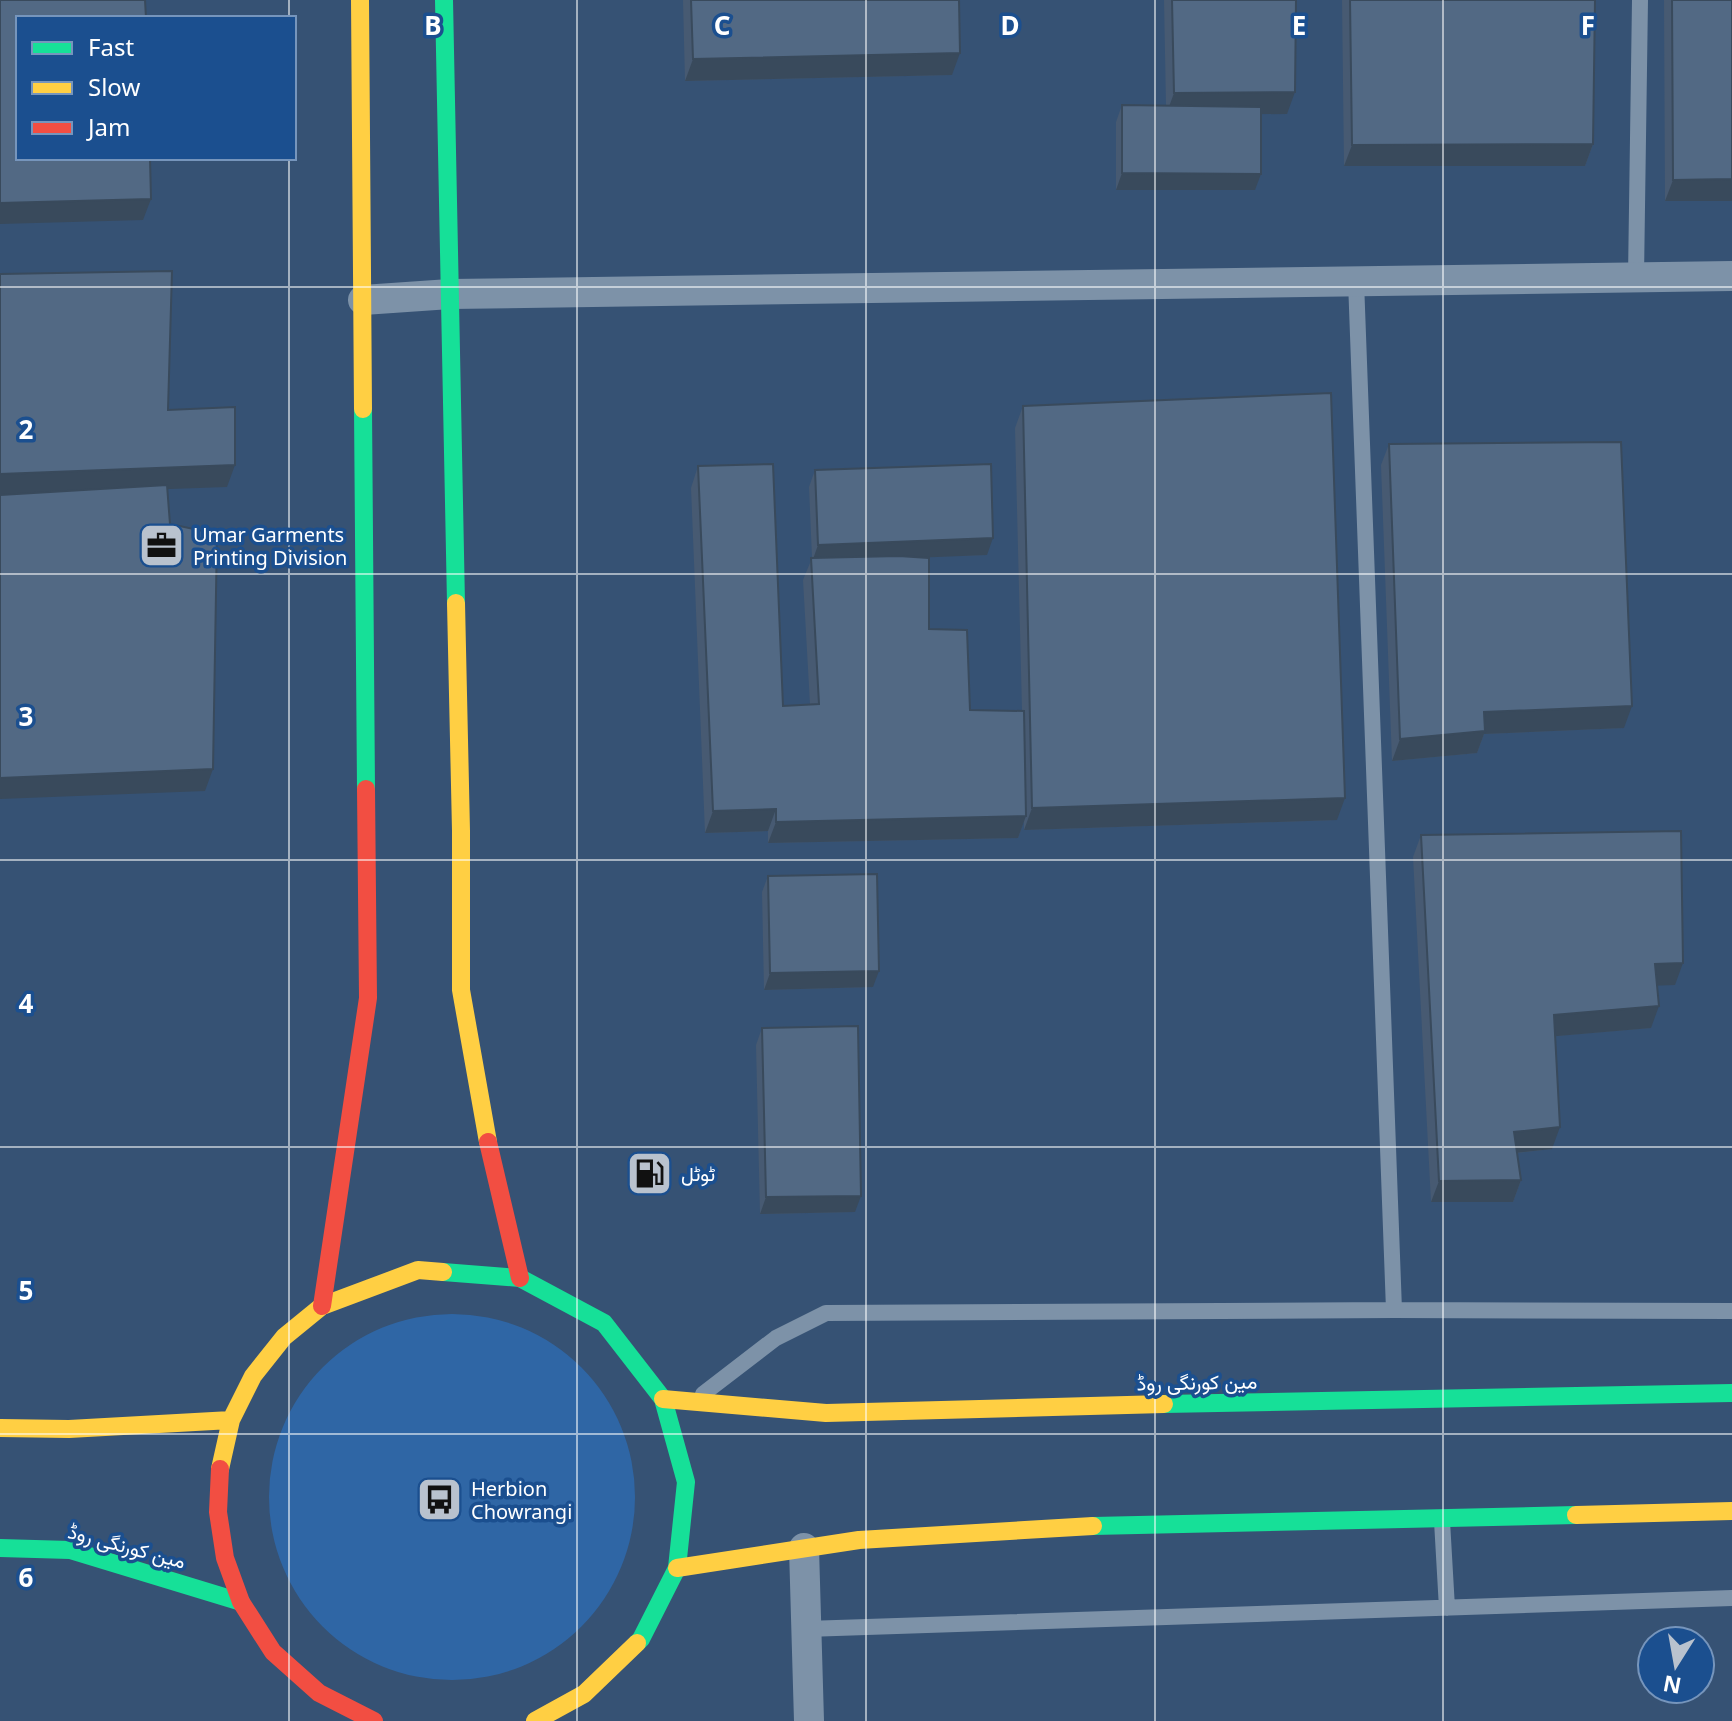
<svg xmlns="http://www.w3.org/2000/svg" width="1732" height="1721" viewBox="0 0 1732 1721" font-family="'Noto Sans',Vazirmatn,sans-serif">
<rect width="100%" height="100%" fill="#365274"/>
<path fill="#2f66a5" d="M269 1497a183 183 0 1 1 366 0a183 183 0 1 1-366 0Z"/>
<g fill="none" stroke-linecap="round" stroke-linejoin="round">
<path stroke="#7d92a8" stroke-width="16" d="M 1636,277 L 1640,0
M 1356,281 L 1394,1310
M 703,1394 L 776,1338 L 826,1313 L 1394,1310 L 1732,1311
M 1442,1521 L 1447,1608
M 806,1629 L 1732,1598"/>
<path stroke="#7d92a8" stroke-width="30" d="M 363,300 L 450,294 L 1732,276
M 804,1548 L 809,1721"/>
<path stroke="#16e098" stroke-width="18" d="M 444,0 L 456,603
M 363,409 L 366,789
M 443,1272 L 520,1278 L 604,1323 L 663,1399 L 686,1482 L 677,1568 L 641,1639 L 637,1643
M 1164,1404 L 1732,1393
M 1093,1526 L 1576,1515
M 0,1548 L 70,1550 L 241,1602"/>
<path stroke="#ffcf43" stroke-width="18" d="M 360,0 L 363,409
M 456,603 L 461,831 L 461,990 L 488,1142
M 663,1399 L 826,1413 L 1164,1404
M 0,1428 L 69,1429 L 231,1420
M 220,1469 L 231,1420 L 253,1376 L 284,1337 L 322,1306 L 418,1270 L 443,1272
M 1576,1515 L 1732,1511
M 677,1568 L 859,1540 L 1093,1526
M 535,1721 L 584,1694 L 637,1643"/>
<path stroke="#f24e42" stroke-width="18" d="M 488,1142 L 520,1278
M 322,1306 L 368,998 L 366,789
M 220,1469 L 218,1512 L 225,1558 L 241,1602 L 273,1652 L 319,1693 L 374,1721"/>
</g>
<path fill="#475a72" d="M 683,0 L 959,0 L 952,75 L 685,81 Z
M 1164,0 L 1296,0 L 1287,114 L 1261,114 L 1255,190 L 1116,190 L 1116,122 L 1122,105 L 1166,106 Z
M 1342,0 L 1595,0 L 1593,144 L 1585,166 L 1344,166 Z
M 1664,0 L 1732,0 L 1732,201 L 1665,201 Z
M 1023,406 L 1337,820 L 1024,830 L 1024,821 L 1018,838 L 768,843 L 768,831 L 705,833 L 691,488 L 698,466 L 783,706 L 810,704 L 803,580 L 812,558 L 809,487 L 815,470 L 987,555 L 920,557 L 929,629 L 970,710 L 1022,711 L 1015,428 Z
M 1389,444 L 1624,728 L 1484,734 L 1477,753 L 1392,761 L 1381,465 Z
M 1421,835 L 1675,985 L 1657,985 L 1651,1028 L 1555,1036 L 1552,1149 L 1517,1153 L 1521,1180 L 1513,1202 L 1431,1202 L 1413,857 Z
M 768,876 L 873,987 L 764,990 L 762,892 Z
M 762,1028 L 855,1212 L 760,1214 L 756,1045 Z"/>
<path fill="#394a5c" d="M 960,53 L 952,75 L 685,81 L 693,59 Z
M 1295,92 L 1287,114 L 1166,115 L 1174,93 Z
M 1593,144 L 1585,166 L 1344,166 L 1352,145 Z
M 1122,173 L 1261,174 L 1255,190 L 1116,190 Z
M 1732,179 L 1732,201 L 1665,201 L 1673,180 Z
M 151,199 L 143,220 L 0,224 L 0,203 Z
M 235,465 L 227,487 L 0,495 L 0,474 Z
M 993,538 L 987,555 L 812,562 L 818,545 Z
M 1632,706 L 1624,728 L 1484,734 L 1477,753 L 1392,761 L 1400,739 L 1484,712 Z
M 213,769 L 205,791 L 0,799 L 0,778 Z
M 1345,798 L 1337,820 L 1024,830 L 1032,808 Z
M 776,809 L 768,831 L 705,833 L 713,811 Z
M 1026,816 L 1018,838 L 768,843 L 776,822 Z
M 1683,963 L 1675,985 L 1647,986 L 1655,964 Z
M 879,971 L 873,987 L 764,990 L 770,973 Z
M 1659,1006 L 1651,1028 L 1546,1037 L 1554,1015 Z
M 1560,1127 L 1552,1149 L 1506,1154 L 1514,1132 Z
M 1521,1180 L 1513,1202 L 1431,1202 L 1439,1181 Z
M 861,1196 L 855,1212 L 760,1214 L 766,1197 Z"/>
<path fill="#526984" stroke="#394a5c" stroke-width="2" d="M 0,0 L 145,0 L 146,18 L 18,18 L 18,158 L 150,158 L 151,199 L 0,203 Z
M 691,0 L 959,0 L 960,53 L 693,59 Z
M 1172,0 L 1296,0 L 1295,92 L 1174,93 Z
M 1350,0 L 1595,0 L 1593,144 L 1352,145 Z
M 1672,0 L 1732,0 L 1732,179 L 1673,180 Z
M 1122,105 L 1261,107 L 1261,174 L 1122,173 Z
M 172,271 L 168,410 L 235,407 L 235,465 L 0,474 L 0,274 Z
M 1331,393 L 1345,798 L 1032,808 L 1023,406 Z
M 1621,442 L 1632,706 L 1484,712 L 1485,731 L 1400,739 L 1389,444 Z
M 773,464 L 783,706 L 819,704 L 811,558 L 899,556 L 929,558 L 929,629 L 967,630 L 970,710 L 1024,711 L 1026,816 L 776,822 L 776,809 L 713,811 L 698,466 Z
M 991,464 L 993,538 L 818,545 L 815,470 Z
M 167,485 L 170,524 L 217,534 L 213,769 L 0,778 L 0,495 Z
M 1681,831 L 1683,963 L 1655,964 L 1659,1006 L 1554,1015 L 1560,1127 L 1514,1132 L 1521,1180 L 1439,1181 L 1421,835 Z
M 877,874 L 879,971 L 770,973 L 768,876 Z
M 858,1026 L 861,1196 L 766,1197 L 762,1028 Z"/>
<path fill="none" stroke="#fff" stroke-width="2" stroke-opacity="0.55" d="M 289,0 L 289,18M 577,0 L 577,1721M 866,0 L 866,1721M 1155,0 L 1155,1721M 1443,0 L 1443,1721M 289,158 L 289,1721M 0,287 L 1732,287M 0,574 L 1732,574M 0,860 L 1732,860M 0,1147 L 1732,1147M 0,1434 L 1732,1434"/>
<defs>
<symbol id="office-square" viewBox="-11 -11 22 22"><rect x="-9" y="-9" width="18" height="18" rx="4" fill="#b9c2ce" stroke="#1b4f8f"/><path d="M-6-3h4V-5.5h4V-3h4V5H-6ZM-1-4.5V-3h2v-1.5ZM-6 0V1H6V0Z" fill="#111"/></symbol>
<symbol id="fuel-square" viewBox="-11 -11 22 22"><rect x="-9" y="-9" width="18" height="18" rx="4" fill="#b9c2ce" stroke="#1b4f8f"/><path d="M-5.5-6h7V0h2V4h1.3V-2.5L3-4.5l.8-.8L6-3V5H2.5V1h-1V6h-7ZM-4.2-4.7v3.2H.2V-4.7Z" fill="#111"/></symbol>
<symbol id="bus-square" viewBox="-11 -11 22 22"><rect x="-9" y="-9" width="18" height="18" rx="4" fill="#b9c2ce" stroke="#1b4f8f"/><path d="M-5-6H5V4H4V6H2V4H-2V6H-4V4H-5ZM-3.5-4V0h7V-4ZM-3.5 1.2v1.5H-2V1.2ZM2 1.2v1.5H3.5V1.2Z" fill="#111"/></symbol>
</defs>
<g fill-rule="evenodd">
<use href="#office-square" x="136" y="520" width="51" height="51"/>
<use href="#fuel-square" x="624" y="1148" width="51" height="51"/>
<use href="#bus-square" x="414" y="1474" width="51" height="51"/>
</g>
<g text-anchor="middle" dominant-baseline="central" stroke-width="7" stroke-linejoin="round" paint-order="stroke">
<g font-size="20" fill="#fff" stroke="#1b4f8f" text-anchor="start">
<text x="193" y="534">Umar Garments<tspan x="193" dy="23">Printing Division</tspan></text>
<text x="681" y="1173">ٹوٹل</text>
<text x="471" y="1488">Herbion<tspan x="471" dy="23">Chowrangi</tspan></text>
</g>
<g font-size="20" fill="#fff" stroke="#1b4f8f">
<text transform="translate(1197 1382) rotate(-1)">مین کورنگی روڈ</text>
<text transform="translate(127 1546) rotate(15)">مین کورنگی روڈ</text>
</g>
</g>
<g font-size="26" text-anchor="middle" font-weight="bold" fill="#fff" stroke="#1b4f8f" stroke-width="7" stroke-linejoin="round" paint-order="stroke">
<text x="433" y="35">B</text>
<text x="722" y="35">C</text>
<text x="1010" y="35">D</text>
<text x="1299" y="35">E</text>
<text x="1588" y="35">F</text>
<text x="26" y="439">2</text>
<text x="26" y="726">3</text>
<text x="26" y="1013">4</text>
<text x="26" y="1300">5</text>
<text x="26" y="1587">6</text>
</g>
<rect x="16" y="16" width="280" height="144" fill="#1b4f8f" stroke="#7695bc" stroke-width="2"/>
<rect x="32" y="42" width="40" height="12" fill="#16e098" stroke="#7695bc" stroke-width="2"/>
<text x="88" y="56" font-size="24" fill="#ffffff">Fast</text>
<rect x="32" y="82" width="40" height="12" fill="#ffcf43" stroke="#7695bc" stroke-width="2"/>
<text x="88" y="96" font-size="24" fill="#ffffff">Slow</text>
<rect x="32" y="122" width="40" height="12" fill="#f24e42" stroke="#7695bc" stroke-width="2"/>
<text x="88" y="136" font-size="24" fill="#ffffff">Jam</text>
<g transform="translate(1676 1665) rotate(191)"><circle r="38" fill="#1b4f8f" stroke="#7695bc" stroke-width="2"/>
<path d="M0-6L14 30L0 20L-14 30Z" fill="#b9c2ce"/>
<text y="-12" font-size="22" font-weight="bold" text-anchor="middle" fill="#ffffff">N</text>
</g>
</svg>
